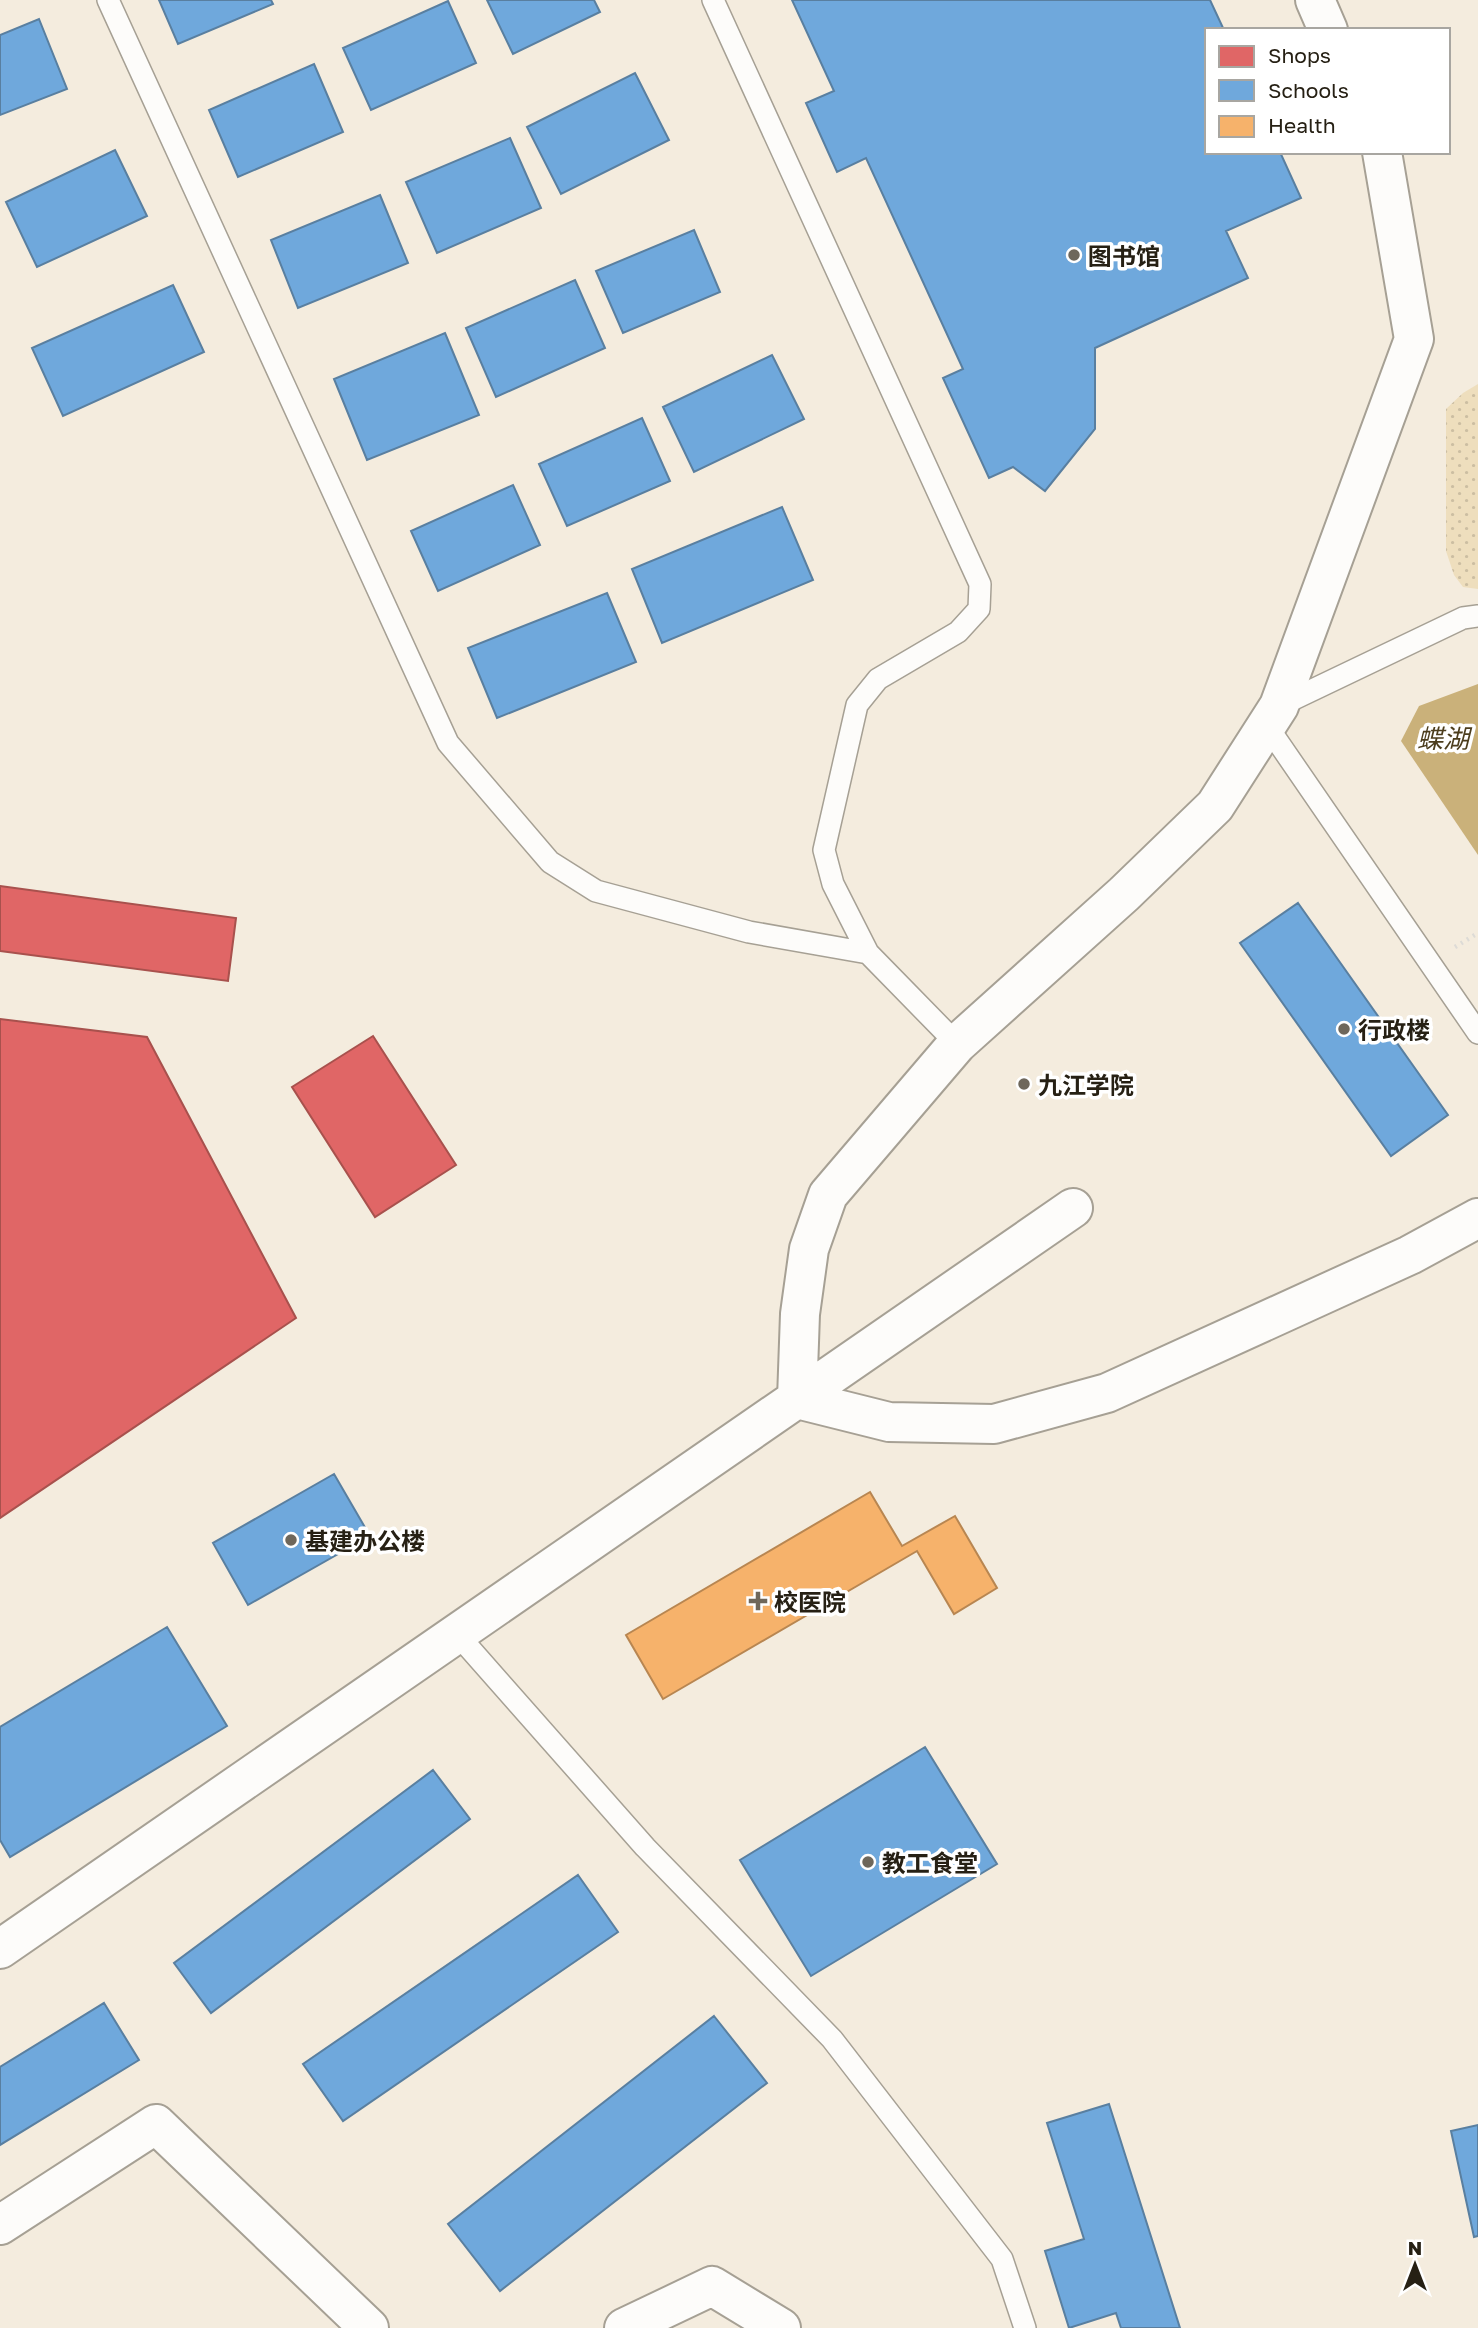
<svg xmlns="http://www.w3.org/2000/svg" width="1478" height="2328" viewBox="0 0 1478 2328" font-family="'Golos Text','Noto Sans SC',sans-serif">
<defs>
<pattern id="garden-dots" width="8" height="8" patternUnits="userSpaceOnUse" patternTransform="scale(1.75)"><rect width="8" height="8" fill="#eedebd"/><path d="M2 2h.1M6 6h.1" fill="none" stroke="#ccbea2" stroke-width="1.8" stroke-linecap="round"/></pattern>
</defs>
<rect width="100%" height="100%" fill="#f4ecde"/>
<path fill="url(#garden-dots)" d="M 1478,384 L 1478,589 L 1463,587 L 1454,575 L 1446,551 L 1446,409 L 1463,393 Z"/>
<path fill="#cab17a" d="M 1478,684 L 1478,855 L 1401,741 L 1419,706 Z"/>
<path fill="#e06666" stroke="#a8514d" stroke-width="2" d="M 0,886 L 236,918 L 228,981 L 0,951 Z
M 0,1019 L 147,1037 L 296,1318 L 0,1518 Z
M 373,1036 L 456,1165 L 375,1217 L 292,1087 Z"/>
<path fill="#6fa8dc" stroke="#597fa0" stroke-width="2" d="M 159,0 L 271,0 L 273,4 L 178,44 Z
M 487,0 L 594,0 L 600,12 L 513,54 Z
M 792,0 L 1210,0 L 1224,30 L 1207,30 L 1207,152 L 1280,152 L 1301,198 L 1226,231 L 1248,278 L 1095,348 L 1095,429 L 1045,491 L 1013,467 L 989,478 L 943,378 L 963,369 L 866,158 L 837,172 L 806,103 L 834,91 Z
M 448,1 L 476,63 L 371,110 L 343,48 Z
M 39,19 L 67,89 L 0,115 L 0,35 Z
M 314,64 L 343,132 L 238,177 L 209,110 Z
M 635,73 L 669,140 L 561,194 L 527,127 Z
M 510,138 L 541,208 L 437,253 L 406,182 Z
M 115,150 L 147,216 L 37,267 L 6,202 Z
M 380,195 L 408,263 L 298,308 L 271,240 Z
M 694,230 L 720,292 L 623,333 L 596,271 Z
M 575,280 L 605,348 L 496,397 L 466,328 Z
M 173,285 L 204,352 L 63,416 L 32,348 Z
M 445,333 L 479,415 L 367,460 L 334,379 Z
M 772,355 L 804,419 L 694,472 L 663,407 Z
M 642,418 L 670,481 L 567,526 L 539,464 Z
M 513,485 L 540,545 L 438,591 L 411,531 Z
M 782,507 L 813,580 L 662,643 L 632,569 Z
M 607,593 L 636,662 L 497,718 L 468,648 Z
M 1298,903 L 1448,1115 L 1391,1156 L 1240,943 Z
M 334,1474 L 370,1536 L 248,1605 L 213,1543 Z
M 167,1627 L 227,1726 L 10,1857 L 0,1840 L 0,1727 Z
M 925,1747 L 997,1864 L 811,1976 L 740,1860 Z
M 433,1770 L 470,1819 L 211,2013 L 174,1963 Z
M 578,1875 L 618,1932 L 343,2121 L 303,2064 Z
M 104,2003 L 139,2060 L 0,2145 L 0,2067 Z
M 714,2016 L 767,2083 L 500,2291 L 448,2224 Z
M 1109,2104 L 1180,2328 L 1121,2328 L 1116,2313 L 1069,2328 L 1045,2251 L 1084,2239 L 1047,2123 Z
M 1478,2125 L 1478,2236 L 1474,2237 L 1451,2131 Z"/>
<path fill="#f6b26b" stroke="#b88651" stroke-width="2" d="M 870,1492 L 902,1546 L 955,1516 L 997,1588 L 954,1614 L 917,1551 L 663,1699 L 626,1635 Z"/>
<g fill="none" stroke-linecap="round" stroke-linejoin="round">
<defs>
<path id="service" d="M 108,0 L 448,743 L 550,862 L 596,891 L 749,932 L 868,953 L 957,1044
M 713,0 L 980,584 L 979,609 L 958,632 L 878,679 L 857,705 L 824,850 L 833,884 L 868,953
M 1279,706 L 1463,618 L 1478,616
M 1267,726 L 1478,1033
M 457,1634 L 645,1847 L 832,2039 L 1002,2259 L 1025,2328"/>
<path id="minor" d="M 1315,0 L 1328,30
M 1382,152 L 1414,339 L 1279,706 L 1215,806 L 1124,894 L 957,1044 L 828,1195 L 809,1249 L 800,1314 L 797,1399 L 889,1422 L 994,1424 L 1107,1393 L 1410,1255 L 1478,1218
M 0,1949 L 1073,1208
M 0,2225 L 156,2124 L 369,2328
M 624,2328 L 712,2286 L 781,2328"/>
</defs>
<use href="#service" stroke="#a6a094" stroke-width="24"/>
<use href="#minor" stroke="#a6a094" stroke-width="42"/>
<path stroke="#dddbd6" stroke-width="4.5" stroke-dasharray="2 5" stroke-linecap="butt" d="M 1455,947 L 1478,933"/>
<use href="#service" stroke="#fdfcfa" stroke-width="21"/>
<use href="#minor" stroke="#fdfcfa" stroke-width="38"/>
</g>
<g fill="#6e675b" stroke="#fff" stroke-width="2.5">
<circle cx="1074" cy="255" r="7"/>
<circle cx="1344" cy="1029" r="7"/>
<circle cx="1024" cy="1084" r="7"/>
<circle cx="291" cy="1540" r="7"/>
<path d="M754.5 1590.5h7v7h7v7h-7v7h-7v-7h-7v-7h7z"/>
<circle cx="868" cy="1862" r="7"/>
</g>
<g text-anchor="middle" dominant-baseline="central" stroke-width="7" stroke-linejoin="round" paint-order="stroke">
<g font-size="24" font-weight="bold" fill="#262014" stroke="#fff" text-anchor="start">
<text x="1088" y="255">图书馆</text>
<text x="1358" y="1029">行政楼</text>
<text x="1038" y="1084">九江学院</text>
<text x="305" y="1540">基建办公楼</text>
<text x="774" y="1601">校医院</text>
<text x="882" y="1862">教工食堂</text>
</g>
<g font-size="26" font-style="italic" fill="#4c3d1d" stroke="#fff">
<text x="1443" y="738">蝶湖</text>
</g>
</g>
<rect x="1205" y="28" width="245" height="126" fill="#ffffff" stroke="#a8a6a1" stroke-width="2"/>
<rect x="1219" y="46" width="35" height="21" fill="#e06666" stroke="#a8a6a1" stroke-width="2"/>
<text x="1268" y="63" font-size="21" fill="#262014">Shops</text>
<rect x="1219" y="80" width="35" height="21" fill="#6fa8dc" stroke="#a8a6a1" stroke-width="2"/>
<text x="1268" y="98" font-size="21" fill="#262014">Schools</text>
<rect x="1219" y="116" width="35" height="21" fill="#f6b26b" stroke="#a8a6a1" stroke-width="2"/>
<text x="1268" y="133" font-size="21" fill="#262014">Health</text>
<g transform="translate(1415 2265)" stroke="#ffffff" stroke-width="5" paint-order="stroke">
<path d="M0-5L12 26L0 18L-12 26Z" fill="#262014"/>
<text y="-10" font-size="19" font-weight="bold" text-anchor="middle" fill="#262014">N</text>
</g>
</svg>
